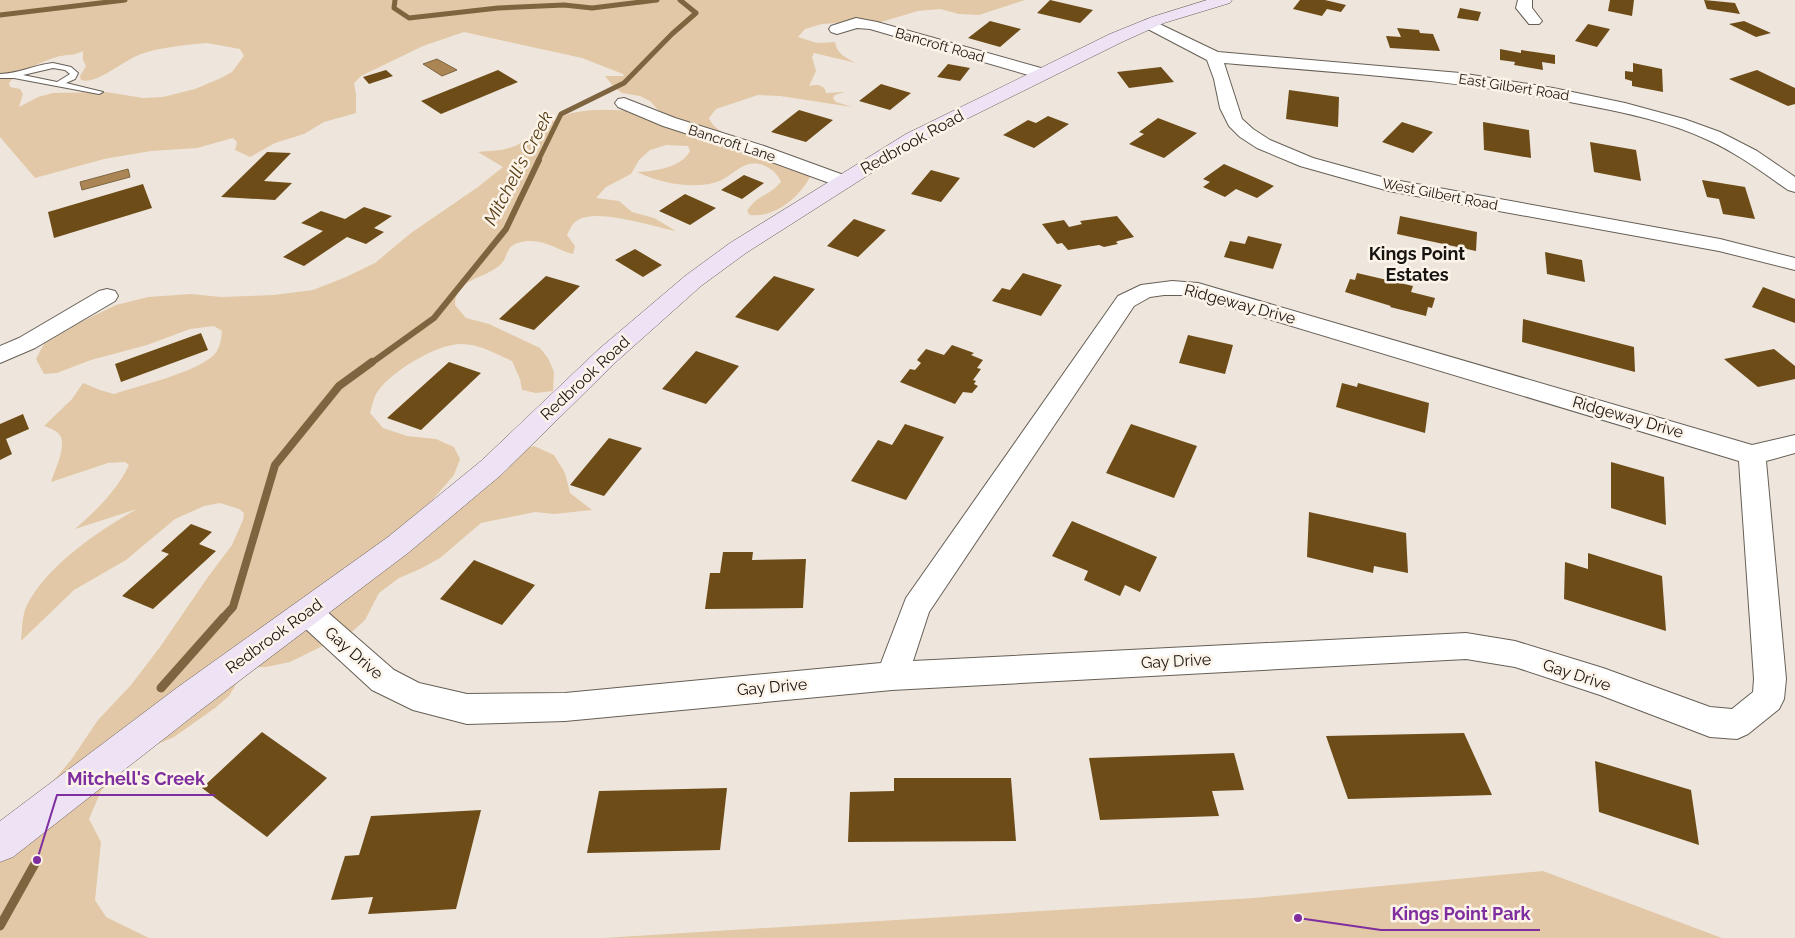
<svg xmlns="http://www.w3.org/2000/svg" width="1795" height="938" viewBox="0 0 1795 938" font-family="Raleway,sans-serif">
<rect width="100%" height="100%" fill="#eee6dc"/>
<path fill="#e2c8a6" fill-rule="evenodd" d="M 0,0 L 1025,0 L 979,15 L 959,14 L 940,9 L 918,11 L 871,25 L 856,22 L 822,24 L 805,29 L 798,37 L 817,43 L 835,42 C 837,54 846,58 856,63 L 814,53 L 812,57 L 816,71 L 809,86 C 816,84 825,84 826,93 L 845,92 L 835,95 L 833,98 L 836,102 L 852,107 L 780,96 L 758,95 L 716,109 L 709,118 C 715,134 738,137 752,143 L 697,132 L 699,138 C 737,153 773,155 810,177 C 799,198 774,218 750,215 L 747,211 C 758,194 768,197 781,182 C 776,169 760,160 746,165 C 733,170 727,181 709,184 C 685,188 658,182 637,172 C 655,171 681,168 690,151 L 688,146 L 666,145 L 650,150 L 639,160 L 631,174 L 606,187 L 596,198 L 619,201 L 632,212 L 654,218 L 676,231 C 653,227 598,208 578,220 C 572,223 570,229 567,235 L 575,246 L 573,254 C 558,250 545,240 529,241 C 502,243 511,256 499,266 C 483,279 455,279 455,305 L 466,318 L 489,324 L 540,348 L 548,358 L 554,372 L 553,391 L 536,393 L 522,390 L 520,379 L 512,361 C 496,354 480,344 461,344 C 437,344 392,371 378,391 C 374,396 372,406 370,413 L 383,428 L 407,436 L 436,439 L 454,447 L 460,459 L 454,475 L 410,526 L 521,450 L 534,446 L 554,455 L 565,473 L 570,493 L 592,510 L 554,514 L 535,512 L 481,523 L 440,558 L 420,569 L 399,578 L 379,593 L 365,620 L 353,631 L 290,662 L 266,667 L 246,668 L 229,696 L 215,708 L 174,737 L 142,751 L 121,767 L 101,791 L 89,819 L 101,842 L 95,900 L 106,917 L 149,938 L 0,938 L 0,845 L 71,760 L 98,720 L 131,685 L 160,647 L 208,577 L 232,545 L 243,520 L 244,513 L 239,509 L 220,503 L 204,506 L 175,519 L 126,560 L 74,590 L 21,641 C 22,631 22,617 26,607 C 46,566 98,531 137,509 L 75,529 C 96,511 117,490 129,465 L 125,462 L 108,463 L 51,482 C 55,469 65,451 61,437 C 58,431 50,428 44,426 L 72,399 L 83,383 L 100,390 L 114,394 C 141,385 191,374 213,356 C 220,349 221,340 222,331 L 214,326 L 190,329 L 147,345 L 91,360 L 57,373 L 44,374 L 36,359 L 44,344 L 81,322 L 116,305 L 148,297 L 191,294 L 221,297 L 274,295 L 313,290 L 346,277 L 375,263 L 411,233 L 478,187 L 503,167 L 478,152 C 491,151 507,151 519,144 C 538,132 550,119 572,113 C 602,106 631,112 661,113 L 650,101 L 640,96 L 622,93 L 613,86 L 605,76 L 624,76 L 623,74 L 582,58 L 464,32 L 423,46 L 361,76 L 354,83 L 356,94 L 356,113 L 324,122 L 304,134 L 275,143 L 250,157 L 235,150 L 237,142 L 233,138 L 197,148 L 151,151 L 104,159 L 35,178 L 0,137 ZM 207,43 L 240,49 L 244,56 L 232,72 L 221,78 L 195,89 L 163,97 L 143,98 L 106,92 L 53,93 L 38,97 L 19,107 L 23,94 L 20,89 L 10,87 L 9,83 C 17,73 48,58 61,56 C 70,54 74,56 83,51 L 83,60 L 86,66 L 80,76 L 81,80 C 97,85 124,60 141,54 C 162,47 185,45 207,43 Z
M 1543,871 L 1722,938 L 603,938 L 1254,898 Z"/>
<path fill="#ab8654" stroke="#7f6440" d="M 437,59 L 457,70 L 442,76 L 423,64 Z
M 128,169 L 130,177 L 82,190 L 80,182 Z"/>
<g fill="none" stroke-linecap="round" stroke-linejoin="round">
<path stroke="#7f6440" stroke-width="5" d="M 395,0 L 394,8 L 409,18 L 498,8 L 564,5 L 592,8 L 657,0
M 0,15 L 125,0
M 538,161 L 561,114 L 624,83 L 672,34 L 696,13 L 680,0"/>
<path stroke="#7f6440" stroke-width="6" d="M 370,364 L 434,318 L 506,229 L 539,160"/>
<path stroke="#7f6440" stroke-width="8" d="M 223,618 L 233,607 L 275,465 L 339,386 L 372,362"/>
<path stroke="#7f6440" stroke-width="9" d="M 161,688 L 224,617
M 0,926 L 37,860"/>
</g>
<path fill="#6d4c18" d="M 1050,0 L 1093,10 L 1080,23 L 1037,13 Z
M 1300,0 L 1325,0 L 1346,5 L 1341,12 L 1327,9 L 1322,16 L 1293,9 Z
M 1610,0 L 1634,0 L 1632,16 L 1608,11 Z
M 1704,0 L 1735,3 L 1740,14 L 1707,9 Z
M 1460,8 L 1481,12 L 1478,21 L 1457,18 Z
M 990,21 L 1021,29 L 1000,47 L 968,38 Z
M 1744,21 L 1771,33 L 1756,37 L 1729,24 Z
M 1588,24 L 1610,29 L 1597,47 L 1575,41 Z
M 1397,28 L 1419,30 L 1420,33 L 1433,34 L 1440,51 L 1390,48 L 1386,36 L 1401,37 Z
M 1500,49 L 1521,53 L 1521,50 L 1555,55 L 1555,64 L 1542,62 L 1543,70 L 1514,65 L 1515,62 L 1500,60 Z
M 1633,63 L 1662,69 L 1663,92 L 1632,86 L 1632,81 L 1625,79 L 1625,71 L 1633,72 Z
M 948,64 L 970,68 L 960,81 L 937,77 Z
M 1161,67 L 1174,82 L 1129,88 L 1117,72 Z
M 386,70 L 393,76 L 369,84 L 363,77 Z
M 498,70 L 518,82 L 441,114 L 421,101 Z
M 1757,70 L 1795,88 L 1795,104 L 1788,106 L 1729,79 Z
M 881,84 L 911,93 L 890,110 L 859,101 Z
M 1289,90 L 1339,97 L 1338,127 L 1286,119 Z
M 799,110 L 833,120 L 806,142 L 771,132 Z
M 1048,116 L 1069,124 L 1034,148 L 1003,135 L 1028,120 L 1036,123 Z
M 1158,118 L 1197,133 L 1164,158 L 1129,144 L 1144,134 L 1139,132 Z
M 1402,122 L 1433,132 L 1413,153 L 1382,142 Z
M 1483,122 L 1529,130 L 1531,158 L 1484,150 Z
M 1590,142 L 1636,150 L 1641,181 L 1594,172 Z
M 267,152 L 291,153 L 264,181 L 292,183 L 275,200 L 221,197 Z
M 1224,164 L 1274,186 L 1257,198 L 1236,189 L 1225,197 L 1203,187 L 1210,182 L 1203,179 Z
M 931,170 L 960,178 L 941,202 L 911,194 Z
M 744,175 L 764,183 L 742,199 L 721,190 Z
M 1702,180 L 1745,187 L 1755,219 L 1723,214 L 1719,199 L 1707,197 Z
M 143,184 L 152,208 L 54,238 L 48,212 Z
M 685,194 L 716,208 L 690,225 L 659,211 Z
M 364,207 L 392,216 L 374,228 L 384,232 L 366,244 L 347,237 L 304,266 L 283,257 L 323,231 L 301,223 L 321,211 L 345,219 Z
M 1117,216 L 1134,237 L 1118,241 L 1116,242 L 1118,244 L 1104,247 L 1099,245 L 1068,250 L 1062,243 L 1057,244 L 1042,224 L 1064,220 L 1069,227 L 1082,224 L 1080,221 Z
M 1400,216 L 1477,232 L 1476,251 L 1397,234 Z
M 854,219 L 886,230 L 858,257 L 827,246 Z
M 1248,236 L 1282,244 L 1273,269 L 1224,257 L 1230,241 L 1245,244 Z
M 635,249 L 662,265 L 643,277 L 615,260 Z
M 1545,252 L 1582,260 L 1585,282 L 1547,274 Z
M 1023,273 L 1062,285 L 1041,316 L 992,301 L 1002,288 L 1010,290 Z
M 1357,273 L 1413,286 L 1411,292 L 1435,298 L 1432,308 L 1428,307 L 1426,316 L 1390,307 L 1391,306 L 1345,292 L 1350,279 L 1355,280 Z
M 546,276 L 580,286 L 534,330 L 499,319 Z
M 774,276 L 815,289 L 778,331 L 735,317 Z
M 1763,287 L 1795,299 L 1795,323 L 1752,307 Z
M 1523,319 L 1634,347 L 1635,372 L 1522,342 Z
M 201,333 L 208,350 L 121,382 L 115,364 Z
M 1188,335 L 1233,345 L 1225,374 L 1179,363 Z
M 952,345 L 974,353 L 971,355 L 983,360 L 977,368 L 981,369 L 973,380 L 976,381 L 974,384 L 978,386 L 972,393 L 963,392 L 955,404 L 900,382 L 910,369 L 915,370 L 921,363 L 917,360 L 926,349 L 944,355 Z
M 1774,349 L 1795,366 L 1795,379 L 1758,387 L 1724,359 Z
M 696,351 L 739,366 L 706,404 L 662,389 Z
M 449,362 L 481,373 L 421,430 L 387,418 Z
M 1342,383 L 1357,387 L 1358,383 L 1429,403 L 1425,433 L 1336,407 Z
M 23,414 L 29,429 L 6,439 L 12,454 L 0,460 L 0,424 Z
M 905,424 L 944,437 L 906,500 L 851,481 L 878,440 L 892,445 Z
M 1131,424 L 1197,446 L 1174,498 L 1106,473 Z
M 609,438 L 642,448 L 604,496 L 570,485 Z
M 1611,462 L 1664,477 L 1666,525 L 1611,508 Z
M 1309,512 L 1406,533 L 1408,573 L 1374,566 L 1373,573 L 1307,557 Z
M 1072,521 L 1157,557 L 1140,592 L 1125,585 L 1120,596 L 1084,580 L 1088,571 L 1052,556 Z
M 191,524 L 212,532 L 199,544 L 216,551 L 153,609 L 122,596 L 169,554 L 161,551 Z
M 723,552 L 753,552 L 752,560 L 806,559 L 803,608 L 705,609 L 710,573 L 720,573 Z
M 1588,553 L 1662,576 L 1666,631 L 1564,599 L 1565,562 L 1588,569 Z
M 474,560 L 535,585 L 502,625 L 440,599 Z
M 262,732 L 327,778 L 267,837 L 202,788 Z
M 1464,733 L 1492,795 L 1348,799 L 1326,736 Z
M 1234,753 L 1244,790 L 1212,791 L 1219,816 L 1100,820 L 1089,758 Z
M 1595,761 L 1691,790 L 1699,845 L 1599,812 Z
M 894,778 L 1011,778 L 1016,841 L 848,842 L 850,792 L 894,791 Z
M 727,788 L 720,850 L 587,853 L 599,791 Z
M 481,810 L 456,909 L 368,914 L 373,897 L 331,900 L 345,856 L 359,855 L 371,816 Z"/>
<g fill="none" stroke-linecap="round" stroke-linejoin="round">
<defs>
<path id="service" d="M 53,63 L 71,67 L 78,73 L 75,79 L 66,83 L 103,92 L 99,94 L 14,78 L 0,78 L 0,74 C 18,74 34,65 53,63 ZM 53,68 L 65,70 L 70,74 L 57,82 L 23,75 Z"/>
<path id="minor" d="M 1518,0 L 1532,0 L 1532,8 L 1542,21 L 1539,24 L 1529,24 L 1516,8 Z
M 856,18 L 877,22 L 1048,70 L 1050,74 L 1048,78 L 1042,79 L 870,29 L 857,28 L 837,34 L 831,32 L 829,29 L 831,26 Z
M 1149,19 L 1218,52 L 1460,73 L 1553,88 L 1625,103 L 1684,119 L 1720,132 L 1757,151 L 1795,177 L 1795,192 L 1788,190 C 1762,172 1737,153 1708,140 C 1670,122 1626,113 1585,105 C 1466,80 1345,73 1224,63 L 1242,119 L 1253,129 L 1270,140 L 1313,158 L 1389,179 L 1720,239 L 1795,258 L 1795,270 L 1719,251 L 1389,191 L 1300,166 L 1257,148 L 1240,137 L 1229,126 L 1220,108 L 1214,79 L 1207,60 L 1144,27 L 1141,24 L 1144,21 Z
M 624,98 L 675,118 L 764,146 L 849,177 L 852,181 L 849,185 L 842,187 L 835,185 L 750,154 L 663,126 L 618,107 L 615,103 L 618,99 Z
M 1172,281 L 1198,283 L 1752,445 L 1795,435 L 1795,453 L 1766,461 L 1786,679 L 1784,699 L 1779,709 L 1748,734 L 1737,739 L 1710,737 L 1600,695 L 1515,667 L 1466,659 L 892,690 L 565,721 L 467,724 L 413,710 L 372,690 L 297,621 L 292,612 L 297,603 L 307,600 L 317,603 L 394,670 L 419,683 L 467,694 L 565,693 L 881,663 L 906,598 L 1118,296 L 1141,285 ZM 1164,295 L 1189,295 L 1739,461 L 1754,679 L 1753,692 L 1732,709 L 1710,707 L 1603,668 L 1515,641 L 1466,633 L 913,661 L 929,612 L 1134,306 L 1150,297 Z
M 107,289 L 115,291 L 118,296 L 115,301 L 35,348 L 0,363 L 0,346 L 19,338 L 99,291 Z"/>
<path id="secondary" d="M 1207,0 L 1232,0 L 1230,3 L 1164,23 L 1122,42 L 920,142 L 746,253 L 701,286 L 617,361 L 501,475 L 408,553 L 202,709 L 13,857 L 0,862 L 0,821 L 178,687 L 388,537 L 481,461 L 599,349 L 685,276 L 730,243 L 906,134 L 1110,34 L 1152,17 Z"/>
</defs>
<use href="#service" stroke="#665f56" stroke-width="2"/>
<use href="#minor" stroke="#665f56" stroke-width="2"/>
<use href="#secondary" stroke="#665f56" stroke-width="1"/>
<use href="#service" fill="#fff" fill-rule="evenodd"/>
<use href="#minor" fill="#fff" fill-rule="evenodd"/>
<use href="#secondary" fill="#eee2f5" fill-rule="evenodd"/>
</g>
<g text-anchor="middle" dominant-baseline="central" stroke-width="5" stroke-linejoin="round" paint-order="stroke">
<g font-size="14" fill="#171411" stroke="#fcf3e9">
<text transform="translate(940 45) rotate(16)">Bancroft Road</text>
<text transform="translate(1514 87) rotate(9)">East Gilbert Road</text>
<text transform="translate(732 143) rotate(18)">Bancroft Lane</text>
<text transform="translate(1440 194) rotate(11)">West Gilbert Road</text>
</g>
<g font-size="16" fill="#171411" stroke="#fcf3e9">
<text transform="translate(912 142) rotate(-29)">Redbrook Road</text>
<text transform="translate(1240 304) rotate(15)">Ridgeway Drive</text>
<text transform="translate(585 378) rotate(-43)">Redbrook Road</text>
<text transform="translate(1628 417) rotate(16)">Ridgeway Drive</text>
<text transform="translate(274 636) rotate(-36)">Redbrook Road</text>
<text transform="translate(354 653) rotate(41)">Gay Drive</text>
<text transform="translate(1176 661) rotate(-3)">Gay Drive</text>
<text transform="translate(1577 675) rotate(18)">Gay Drive</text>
<text transform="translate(772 687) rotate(-5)">Gay Drive</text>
</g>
<g font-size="18" font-style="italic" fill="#553b12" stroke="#fcf3e9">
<text transform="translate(518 168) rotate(-62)">Mitchell's Creek</text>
</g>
<g font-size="18" font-weight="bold" fill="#171411" stroke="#fcf3e9">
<text x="1417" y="253">Kings Point<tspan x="1417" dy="21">Estates</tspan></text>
</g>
</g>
<path fill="none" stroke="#7e2e9f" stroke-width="2" d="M37 860L57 795H215M1298 918L1381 930H1540"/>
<g fill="#7e2e9f" stroke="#fcf3e9" stroke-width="2">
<circle cx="37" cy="860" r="5"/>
<circle cx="1298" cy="918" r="5"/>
</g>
<g font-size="18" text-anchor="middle" font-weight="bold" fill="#7e2e9f" stroke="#fcf3e9" stroke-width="5" stroke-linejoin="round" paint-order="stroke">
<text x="136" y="785">Mitchell's Creek</text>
<text x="1461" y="920">Kings Point Park</text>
</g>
</svg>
